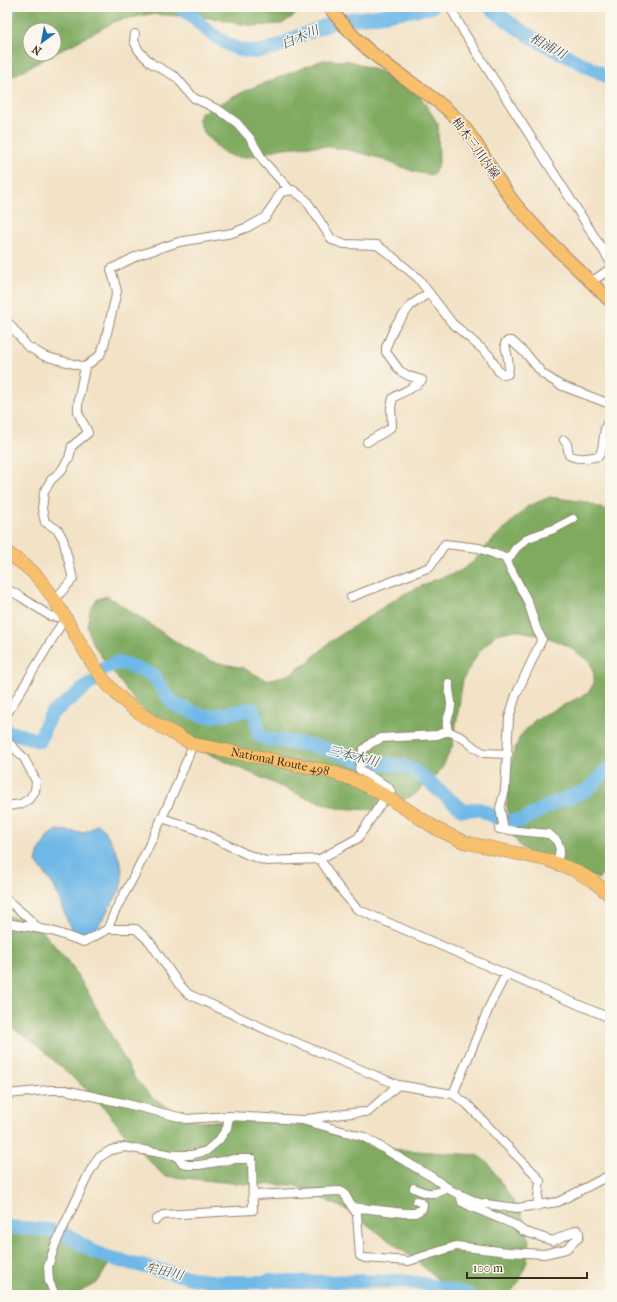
<svg xmlns="http://www.w3.org/2000/svg" width="617" height="1302" viewBox="0 0 617 1302" font-family="'IM FELL French Canon','Noto Serif JP',serif">
<rect width="100%" height="100%" fill="#fbf7ec"/>
<filter id="ink" filterUnits="userSpaceOnUse"><feTurbulence type="fractalNoise" baseFrequency=".025" numOctaves="2"/><feDisplacementMap in="SourceGraphic" scale="8" xChannelSelector="R" yChannelSelector="G"/><feConvolveMatrix kernelMatrix="1 2 1 2 8 2 1 2 1" color-interpolation-filters="sRGB"/></filter>
<filter id="wash" filterUnits="userSpaceOnUse"><feTurbulence type="fractalNoise" baseFrequency=".012" numOctaves="4" result="noise"/><feDisplacementMap in="SourceGraphic" scale="16" xChannelSelector="R" yChannelSelector="G"/><feGaussianBlur stdDeviation="0.9" result="paint"/><feColorMatrix in="noise" values="0 0 0 0 0 0 0 0 0 0 0 0 0 0 0 0 0 1.4 0 .05"/><feComposite in="paint" operator="in"/></filter>
<g filter="url(#wash)">
<rect width="100%" height="100%" fill="#f2e2c6"/>
<path fill="#7faa61" stroke="#5d6a40" fill-rule="evenodd" d="M 7,7 L 302,7 L 295,15 L 282,24 L 253,26 L 212,18 L 150,14 L 116,21 L 7,79 ZM 30,30 L 54,30 L 54,54 L 30,54 Z
M 323,60 L 350,61 L 395,77 L 419,94 L 438,124 L 439,163 L 433,175 C 413,174 396,164 378,158 C 361,152 333,146 315,146 C 305,146 294,147 284,148 C 265,151 244,164 225,153 C 217,148 199,130 199,120 C 198,118 200,116 200,114 L 249,89 Z
M 550,497 L 586,502 L 610,512 L 610,867 L 599,879 L 537,859 L 521,847 L 510,832 L 507,805 L 509,777 L 513,754 L 520,736 L 536,719 L 588,693 L 594,683 L 594,675 L 590,662 L 568,646 L 545,636 L 515,630 L 496,634 L 479,652 L 463,679 L 453,745 L 441,770 L 413,796 L 373,810 L 337,808 L 304,797 L 176,739 L 137,704 L 101,656 L 90,638 L 87,625 L 90,610 L 97,599 L 107,596 L 181,645 L 210,661 L 243,668 L 266,680 L 289,675 L 308,662 L 330,642 L 400,596 L 432,581 L 460,571 L 472,563 L 494,538 L 528,506 Z
M 7,915 L 38,926 L 71,965 L 86,989 L 135,1079 L 153,1098 L 177,1113 L 202,1122 L 270,1116 L 348,1134 L 369,1144 L 387,1149 L 477,1155 L 489,1164 L 522,1215 L 529,1239 L 527,1261 L 520,1280 L 509,1295 L 455,1295 L 418,1262 L 349,1211 L 294,1185 L 242,1184 L 164,1176 L 135,1146 L 96,1098 L 33,1042 L 7,1024 Z
M 7,1224 L 40,1230 L 63,1231 L 93,1248 L 103,1256 L 109,1264 L 97,1283 L 77,1293 L 65,1295 L 43,1295 L 7,1292 Z"/>
<path fill="#6eb8e7" stroke="#547182" d="M 97,824 C 107,830 118,854 121,865 C 123,873 122,882 120,890 L 93,935 L 87,939 L 76,937 L 71,930 L 54,886 L 36,862 L 39,851 L 49,835 L 58,830 L 83,833 L 91,829 Z"/>
<g fill="none" stroke-linecap="round" stroke-linejoin="round">
<path stroke="#6eb8e7" stroke-width="14" d="M 180,7 L 196,19 L 197,21 L 209,32 L 227,44 L 240,50 L 256,52 L 277,47 L 297,37 L 340,20 L 371,17 L 432,7
M 490,7 C 526,39 569,56 610,78
M 7,9 L 10,7
M 105,668 L 116,663 L 126,664 L 153,675 L 172,703 L 202,716 L 212,716 L 252,709 L 255,715 L 259,735 L 267,739 L 309,745 L 336,752 L 364,762 L 404,766 L 416,772 L 463,810 L 479,809 L 497,818 L 506,821 L 521,821 L 550,805 L 587,790 L 610,767
M 7,731 L 40,741 L 45,726 L 51,714 L 91,683
M 7,1227 L 49,1230 L 70,1237 L 94,1252 L 113,1259 L 196,1279 L 218,1282 L 266,1282 L 270,1280 L 294,1282 L 402,1281 L 424,1284 L 470,1295"/>
</g>
</g>
<g filter="url(#ink)">
<g fill="none" stroke-linecap="round" stroke-linejoin="round">
<defs>
<path id="minor" d="M 450,7 L 465,34 L 610,261
M 135,34 L 134,41 L 139,51 L 151,63 L 176,77 L 194,98 L 219,110 L 237,123 L 250,138 L 264,162 L 290,190
M 591,282 L 610,269
M 7,321 L 27,346 L 44,356 L 85,367
M 564,440 L 567,444 L 569,455 C 577,460 590,458 599,456 C 606,446 601,428 610,419
M 367,442 L 388,430 L 392,426 L 391,407 L 393,398 C 403,391 414,389 422,380 L 409,376 L 400,371 L 386,352 L 386,347 L 395,326 L 411,305 L 429,293
M 507,561 L 516,548 L 528,538 L 554,529 L 573,519
M 7,589 L 21,597 L 50,616 L 65,618 L 7,714
M 351,597 L 430,567 L 445,544 L 479,548 L 505,558 L 528,602 L 537,630 L 542,639 L 516,695 L 509,718 L 505,790 L 500,808 L 504,830
M 54,600 L 73,579 L 63,539 L 58,530 L 45,522 L 42,509 L 44,492 L 51,480 L 61,471 L 69,458 L 72,446 L 88,433 C 86,426 79,418 78,411 C 77,401 83,378 85,367 L 100,355 L 104,345 L 117,291 L 111,269 L 139,255 L 179,242 L 232,233 L 248,227 L 266,217 L 281,192 L 293,190 L 306,200 L 332,240 L 344,244 L 377,245 L 393,257 L 418,278 L 452,323 L 489,355 L 499,372 L 504,375 L 508,374 C 511,363 506,353 505,343 L 508,341 L 512,341 L 527,355 L 543,374 L 560,385 L 610,404
M 449,683 C 448,690 451,698 451,705 C 451,716 444,719 448,731 L 463,738 L 475,748 L 484,753 L 508,754
M 7,741 L 24,758 L 36,781 L 35,791 L 29,799 L 21,804 L 7,806
M 390,799 L 391,791 L 388,787 L 359,769 L 363,750 L 371,743 L 382,738 L 437,735 L 448,731
M 162,818 L 195,829 L 246,854 L 266,861 L 320,859 L 358,838 L 386,796
M 499,829 L 549,834 L 557,841 L 560,849 L 557,864
M 320,859 L 336,884 L 357,909 L 506,974
M 7,900 L 26,916 L 38,928
M 7,923 L 52,931 L 84,942 L 108,929 L 136,929 L 150,942 L 178,983 L 188,994 L 276,1034 L 398,1085 L 453,1094 L 468,1105 L 503,1142 L 534,1173 L 540,1181 L 537,1206
M 108,929 C 114,908 127,891 136,872 C 157,830 177,787 193,744
M 7,1094 L 49,1090 L 65,1090 L 123,1103 L 187,1119 L 229,1116 L 302,1120 L 364,1137 L 432,1177 L 452,1191 L 479,1203 L 501,1206 L 517,1208 L 558,1202 L 610,1175
M 453,1094 L 491,1003 L 506,974 L 610,1018
M 307,1119 C 328,1117 348,1112 368,1112 L 398,1085
M 414,1188 C 428,1195 434,1195 448,1188
M 253,1195 L 340,1191 L 344,1193 L 352,1207 L 404,1213 L 415,1213 L 422,1209 L 423,1204 L 417,1201
M 352,1207 L 357,1214 L 360,1256 L 365,1258 L 409,1261 L 456,1246 L 508,1252 L 544,1254 L 566,1249 L 579,1237 L 579,1233 L 577,1230 L 553,1241 L 523,1231 L 515,1225 L 470,1206 L 462,1202 L 460,1194
M 156,1220 L 163,1215 L 253,1210 L 252,1159 L 235,1159 L 199,1165 L 187,1165 L 181,1162 L 176,1155
M 55,1295 L 49,1281 L 48,1267 L 55,1245 L 89,1173 L 98,1158 L 111,1150 L 125,1147 L 173,1155 L 191,1155 L 206,1151 L 219,1140 L 227,1128 L 229,1116"/>
<path id="primary" d="M 329,7 C 344,27 362,46 382,61 C 406,81 435,96 456,118 C 481,144 494,179 517,206 C 545,240 579,269 610,301"/>
<g id="trunk">
<path id="s1" d="M 7,553 C 18,560 32,569 40,580 C 65,610 80,649 104,680 C 127,710 161,727 193,744 L 328,771 L 355,780 L 386,796 L 437,829 L 464,842 L 547,860 L 574,870 L 593,881 L 610,895"/>
</g>
</defs>
<use href="#minor" stroke="#968672" stroke-width="10"/>
<use href="#primary" stroke="#968672" stroke-width="14"/>
<use href="#trunk" stroke="#968672" stroke-width="14"/>
<use href="#minor" stroke="#fff" stroke-width="8"/>
<use href="#primary" stroke="#f8bf6c" stroke-width="12"/>
<use href="#trunk" stroke="#f8bf6c" stroke-width="13"/>
</g>
</g>
<g text-anchor="middle" dominant-baseline="central" stroke-width="3" stroke-linejoin="round" paint-order="stroke">
<g font-size="12" fill="#3b2a1e" stroke="#fbf7ec">
<text transform="translate(476 148) rotate(54)">柚木三川内線</text>
<text stroke="none"><textPath href="#s1" startOffset="361">National Route 498</textPath></text>
</g>
<g font-size="13" font-style="italic" fill="#4a555a" stroke="#fbf7ec">
<text transform="translate(300 37) rotate(-23)">白木川</text>
<text transform="translate(548 46) rotate(29)">相浦川</text>
<text transform="translate(353 756) rotate(14)">三本木川</text>
<text transform="translate(164 1271) rotate(14)">牟田川</text>
</g>
</g>
<rect width="617" height="1302" fill="none" stroke="#fbf7ec" stroke-width="24"/>
<g transform="translate(42 42) rotate(212)"><circle r="19" fill="#fbf7ec" stroke="#aea59a"/>
<path d="M0-3L7 15L0 10L-7 15Z" fill="#1f6fb2"/>
<text y="-6" font-size="11" font-weight="bold" text-anchor="middle" fill="#3b2a1e">N</text>
</g>
<path d="M467 1272v6h120v-6" fill="none" stroke="#3b2a1e" stroke-width="2"/>
<text x="473" y="1272" font-size="12" fill="#3b2a1e" stroke="#fbf7ec" stroke-width="3" paint-order="stroke">100 m</text>
</svg>
